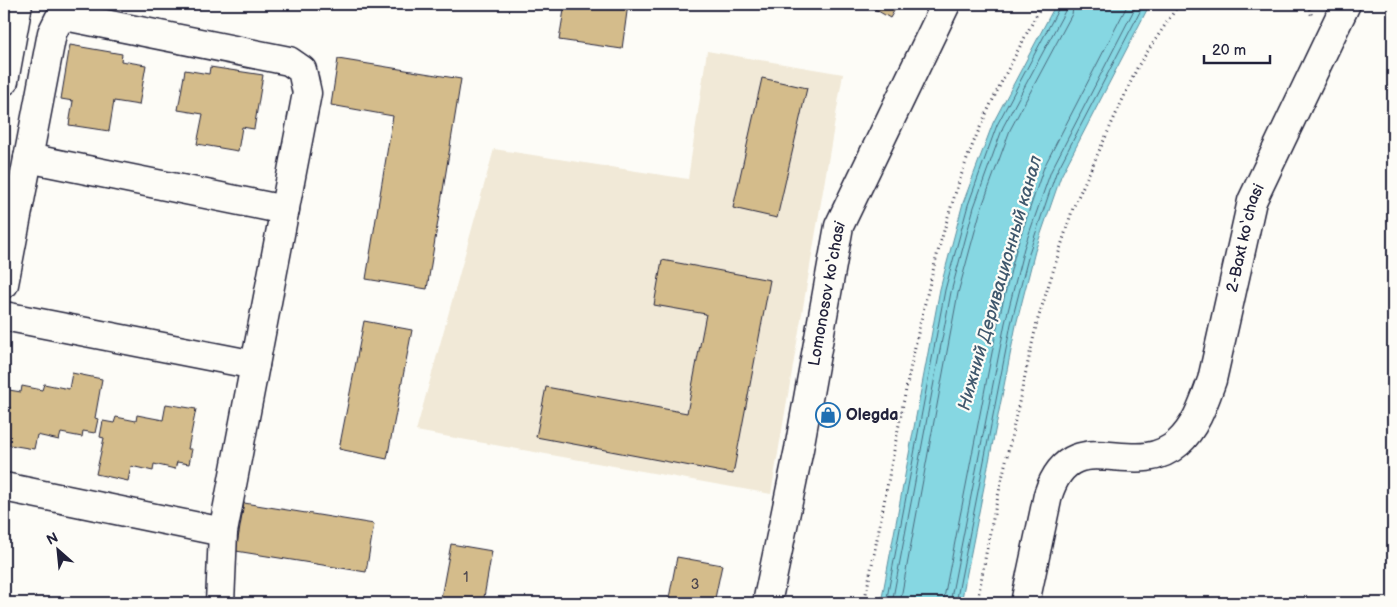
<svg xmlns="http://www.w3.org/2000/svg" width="1397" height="607" viewBox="0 0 1397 607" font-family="'Balsamiq Sans',sans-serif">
<rect width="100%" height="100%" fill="#fdfcf7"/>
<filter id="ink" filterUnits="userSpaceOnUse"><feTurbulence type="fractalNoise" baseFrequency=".02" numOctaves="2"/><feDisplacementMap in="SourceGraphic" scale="10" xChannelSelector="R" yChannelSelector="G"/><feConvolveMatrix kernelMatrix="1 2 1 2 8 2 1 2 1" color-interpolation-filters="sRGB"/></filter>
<g filter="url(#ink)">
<path fill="#f1e9d7" d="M 707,51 L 843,74 L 771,494 L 416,431 L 494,149 L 688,179 Z"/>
<path fill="#86d7e2" stroke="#5e8f9f" d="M 1056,4 L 1150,4 L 1061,176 L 1035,251 L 1016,325 L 961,603 L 881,603 L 940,289 L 963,203 L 993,123 Z"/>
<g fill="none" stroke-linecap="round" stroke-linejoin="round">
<path stroke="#4a6a7e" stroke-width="1" d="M 886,603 L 945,290 L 968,205 L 997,125 L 1061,4
M 892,603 L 951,292 L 974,207 L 1003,127 L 1065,11 L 1067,4
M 900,603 L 958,293 L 981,209 L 1010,130 L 1072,14 L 1074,4
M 943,603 L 998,322 L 1017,246 L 1044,167 L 1128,4
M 950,603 L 1005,323 L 1024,248 L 1051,171 L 1137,4
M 956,603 L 1011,324 L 1030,250 L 1056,173 L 1144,4"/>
</g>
<path fill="#d4bc8b" stroke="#22223b" d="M 565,4 L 628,4 L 622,49 L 559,40 Z
M 866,4 L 898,4 L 890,18 Z
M 70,45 L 122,54 L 121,61 L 146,65 L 139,105 L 114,101 L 109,131 L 69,125 L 73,101 L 61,99 Z
M 338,59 L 461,79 L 427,289 L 366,279 L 393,116 L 331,105 Z
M 210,67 L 263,75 L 254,129 L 242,127 L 238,151 L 197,144 L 203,114 L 178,110 L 185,70 L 209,74 Z
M 762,78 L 807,88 L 777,218 L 733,208 Z
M 662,260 L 770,280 L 733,474 L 536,437 L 546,387 L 687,413 L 706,314 L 654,305 Z
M 364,321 L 412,330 L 387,459 L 339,449 Z
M 72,373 L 102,379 L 95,418 L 98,419 L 95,433 L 83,431 L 82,437 L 61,433 L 59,440 L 37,435 L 34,449 L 4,444 L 10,407 L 6,406 L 9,390 L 21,392 L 22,386 L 42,390 L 44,384 L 69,389 Z
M 166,404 L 196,409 L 188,449 L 192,449 L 189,464 L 177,462 L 175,469 L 154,464 L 153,471 L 131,466 L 128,481 L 96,474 L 104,438 L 100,437 L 103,421 L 114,423 L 116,417 L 136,421 L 137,415 L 163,420 Z
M 244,503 L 374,524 L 366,572 L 236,551 Z
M 451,544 L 492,551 L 483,603 L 440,603 Z
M 677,557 L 722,565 L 714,603 L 668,603 Z"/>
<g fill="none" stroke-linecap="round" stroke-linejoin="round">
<defs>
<g id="minor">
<path d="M 4,81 L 18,4"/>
<path d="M 28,158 L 285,210"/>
<path d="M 4,284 L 52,33 L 59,19 L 70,17 L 289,61 L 302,70 L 307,93 L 223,532 L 220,603"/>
<path d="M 4,316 L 255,365"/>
<path d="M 4,487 L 223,532"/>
<path id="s1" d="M 767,603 L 799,449 L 839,226 L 946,4"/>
<path id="s2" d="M 1025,603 L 1048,495 C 1072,419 1133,483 1178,443 C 1196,427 1204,402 1212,380 L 1252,201 L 1346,4"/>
</g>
</defs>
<use href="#minor" stroke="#22223b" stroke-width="31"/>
<path stroke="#22223b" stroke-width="3" stroke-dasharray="1 4" stroke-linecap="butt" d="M 1308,4 L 1312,17
M 864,603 C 894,462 914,316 960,179 C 980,118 1013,61 1042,4
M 977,603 L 990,532 L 1037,322 L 1073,208 L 1138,66 L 1179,4"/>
<use href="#minor" stroke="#fdfcf7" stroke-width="28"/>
</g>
</g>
<defs>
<symbol id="shop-ring" viewBox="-11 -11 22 22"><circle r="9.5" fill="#fdfcf7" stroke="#1f6fb2" stroke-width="1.5"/><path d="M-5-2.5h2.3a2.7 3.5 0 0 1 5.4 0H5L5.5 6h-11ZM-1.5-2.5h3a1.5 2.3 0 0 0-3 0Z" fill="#1f6fb2"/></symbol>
</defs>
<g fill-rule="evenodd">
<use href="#shop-ring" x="814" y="401" width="28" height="28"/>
</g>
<g text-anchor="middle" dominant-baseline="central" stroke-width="4.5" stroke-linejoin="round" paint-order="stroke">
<g font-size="14" fill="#4e484f">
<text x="466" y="577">1</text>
<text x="695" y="584">3</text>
</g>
<g font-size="16" fill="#22223b" stroke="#fdfcf7">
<text stroke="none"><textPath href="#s2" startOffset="482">2-Baxt ko‘chasi</textPath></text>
<text stroke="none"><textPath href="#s1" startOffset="315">Lomonosov ko‘chasi</textPath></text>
</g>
<g font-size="16" font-weight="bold" fill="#22223b" stroke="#fdfcf7" text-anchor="start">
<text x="846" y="415">Olegda</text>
</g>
<g font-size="18" font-style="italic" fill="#40586d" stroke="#fdfcf7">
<text transform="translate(1000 283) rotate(-74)">Нижний Деривационный канал</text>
</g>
</g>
<rect width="1397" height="607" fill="none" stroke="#fdfcf7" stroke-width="20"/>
<rect x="10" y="10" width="1377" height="587" fill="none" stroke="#22223b" stroke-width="2" filter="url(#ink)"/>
<g transform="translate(58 550) rotate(333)" stroke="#fdfcf7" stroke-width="4" paint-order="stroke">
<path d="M0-4L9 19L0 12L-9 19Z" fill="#22223b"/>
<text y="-8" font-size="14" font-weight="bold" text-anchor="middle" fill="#22223b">N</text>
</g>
<path d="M1204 55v8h66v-8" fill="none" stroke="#22223b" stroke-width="2.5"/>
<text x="1212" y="55" font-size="15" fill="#22223b" stroke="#fdfcf7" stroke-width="4" paint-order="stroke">20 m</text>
</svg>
